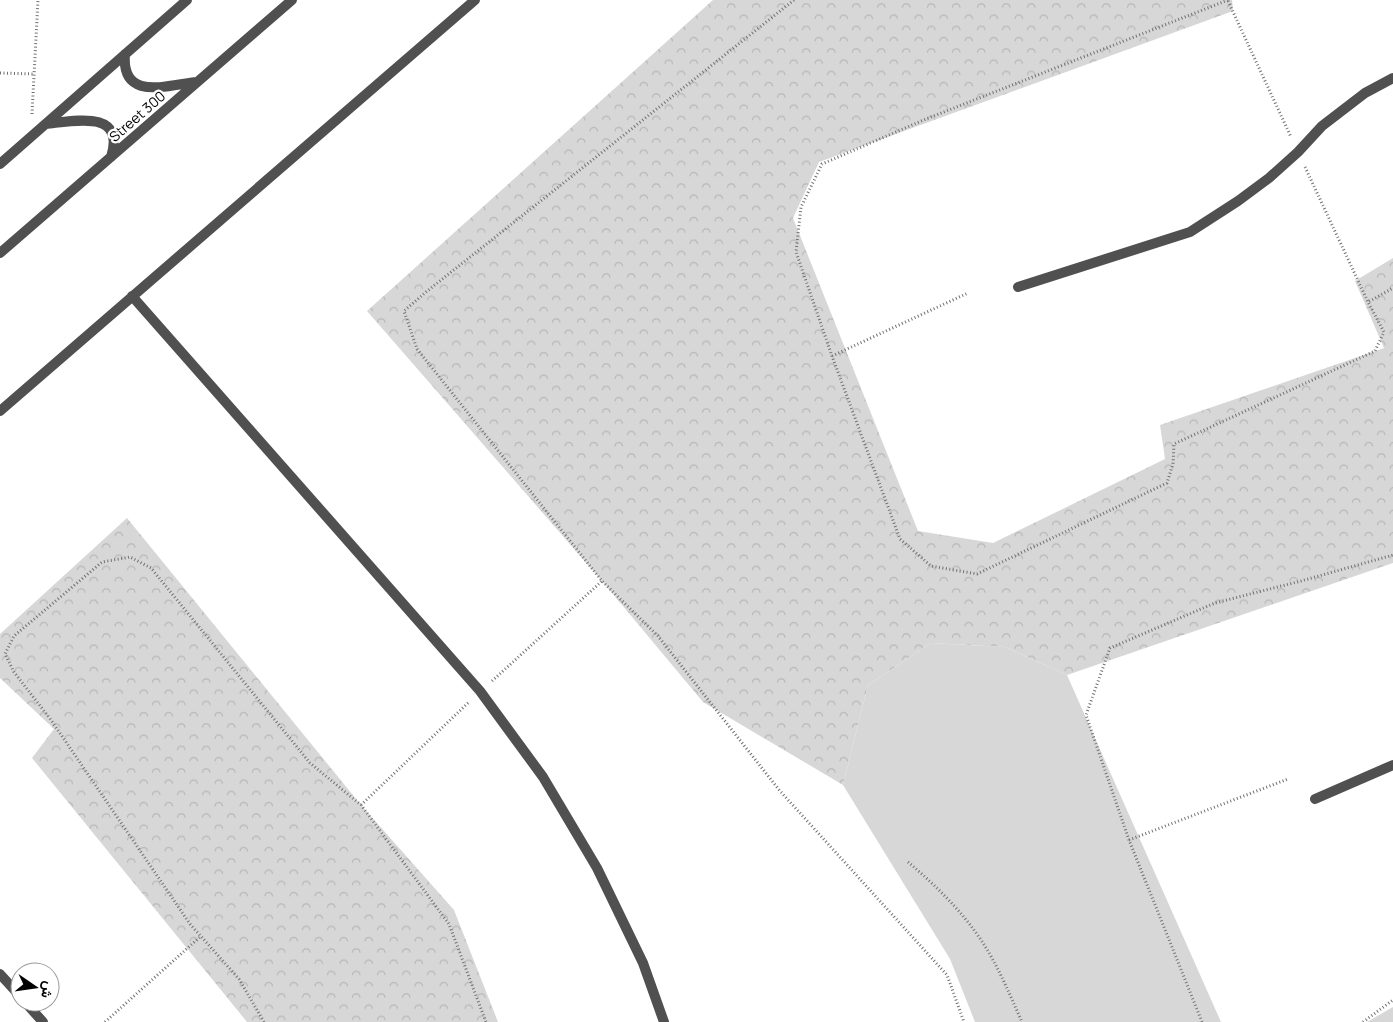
<svg xmlns="http://www.w3.org/2000/svg" width="1393" height="1022" viewBox="0 0 1393 1022" font-family="Manrope,Vazirmatn,sans-serif">
<defs>
<pattern id="park-crowns" width="20" height="18" patternUnits="userSpaceOnUse" patternTransform="scale(1.25)"><rect width="20" height="18" fill="#d7d7d7"/><path d="M2 6a3 3 0 1 1 6 0M12 15a3 3 0 1 1 6 0" fill="none" stroke="#b7b7b7"/></pattern>
</defs>
<rect width="100%" height="100%" fill="#fff"/>
<path fill="#d7d7d7" d="M 931,643 L 1005,647 L 1067,675 L 1221,1022 L 975,1022 L 950,959 L 843,785 L 868,685 Z
M 1393,1007 L 1393,1022 L 1367,1022 Z"/>
<path fill="url(#park-crowns)" d="M 713,0 L 1232,0 L 1233,11 L 819,162 L 793,218 L 918,531 L 993,543 L 1165,459 L 1160,425 L 1384,348 L 1355,281 L 1393,258 L 1393,563 L 1067,675 L 1005,647 L 931,643 L 868,685 L 843,785 L 703,702 L 602,581 L 367,311 Z
M 127,518 L 361,805 L 454,910 L 498,1022 L 247,1022 L 32,758 L 54,729 L 0,678 L 0,634 Z"/>
<g fill="none" stroke-linecap="round" stroke-linejoin="round">
<path stroke="#727272" stroke-width="3" stroke-dasharray="1 2.5" stroke-linecap="butt" d="M 794,0 L 426,292 L 404,311 L 417,349 L 602,581 L 658,636 L 780,791 L 947,975 L 964,1022
M 1228,0 L 926,119 L 822,164 L 801,207 L 796,252 L 832,356 L 900,539 L 931,566 L 977,574 L 1167,483 L 1173,464 L 1174,444 L 1375,351 L 1384,332 L 1368,302 L 1393,288
M 1228,1 L 1291,137
M 0,73 L 35,74
M 32,114 L 38,0
M 1305,167 L 1368,302
M 832,356 L 968,293
M 492,681 L 602,581
M 361,805 L 469,702
M 1129,840 L 1288,779
M 908,862 C 934,884 959,908 979,937 C 997,963 1009,993 1022,1022
M 105,1022 L 201,936
M 264,1022 L 239,979 L 190,924 L 51,720 L 14,672 L 5,654 L 14,636 L 102,562 L 130,557 L 151,568 L 310,763 L 361,805 L 449,924 L 486,1022
M 1202,1022 L 1129,840 L 1086,715 L 1110,648 L 1215,603 L 1301,581 L 1393,555
M 1363,1022 L 1393,1000"/>
<path stroke="#505050" stroke-width="10" d="M 1018,287 L 1190,232 L 1238,201 L 1269,178 L 1298,152 L 1322,126 L 1365,93 L 1393,78
M 132,296 L 480,691 L 543,777 L 597,868 L 643,963 L 664,1022
M 0,411 L 475,0
M 1315,799 L 1393,765
M 0,974 L 20,996
M 25,1002 L 43,1022"/>
<path stroke="#505050" stroke-width="10" d="M 125,54 C 121,102 167,85 197,82
M 46,124 C 74,121 126,109 111,157
M 0,164 L 187,0
M 0,253 L 292,0"/>
</g>
<g text-anchor="middle" dominant-baseline="central" stroke-width="4.5" stroke-linejoin="round" paint-order="stroke">
<g font-size="14" fill="#000" stroke="#fff">
<text transform="translate(137 116) rotate(-41)">Street 300</text>
</g>
</g>
<g transform="translate(35 987) rotate(103)"><circle r="24" fill="#ffffff" stroke="#999999"/>
<path d="M0-4L9 19L0 12L-9 19Z" fill="#000000"/>
<text y="-8" font-size="14" font-weight="bold" text-anchor="middle" fill="#000000">ش</text>
</g>
</svg>
